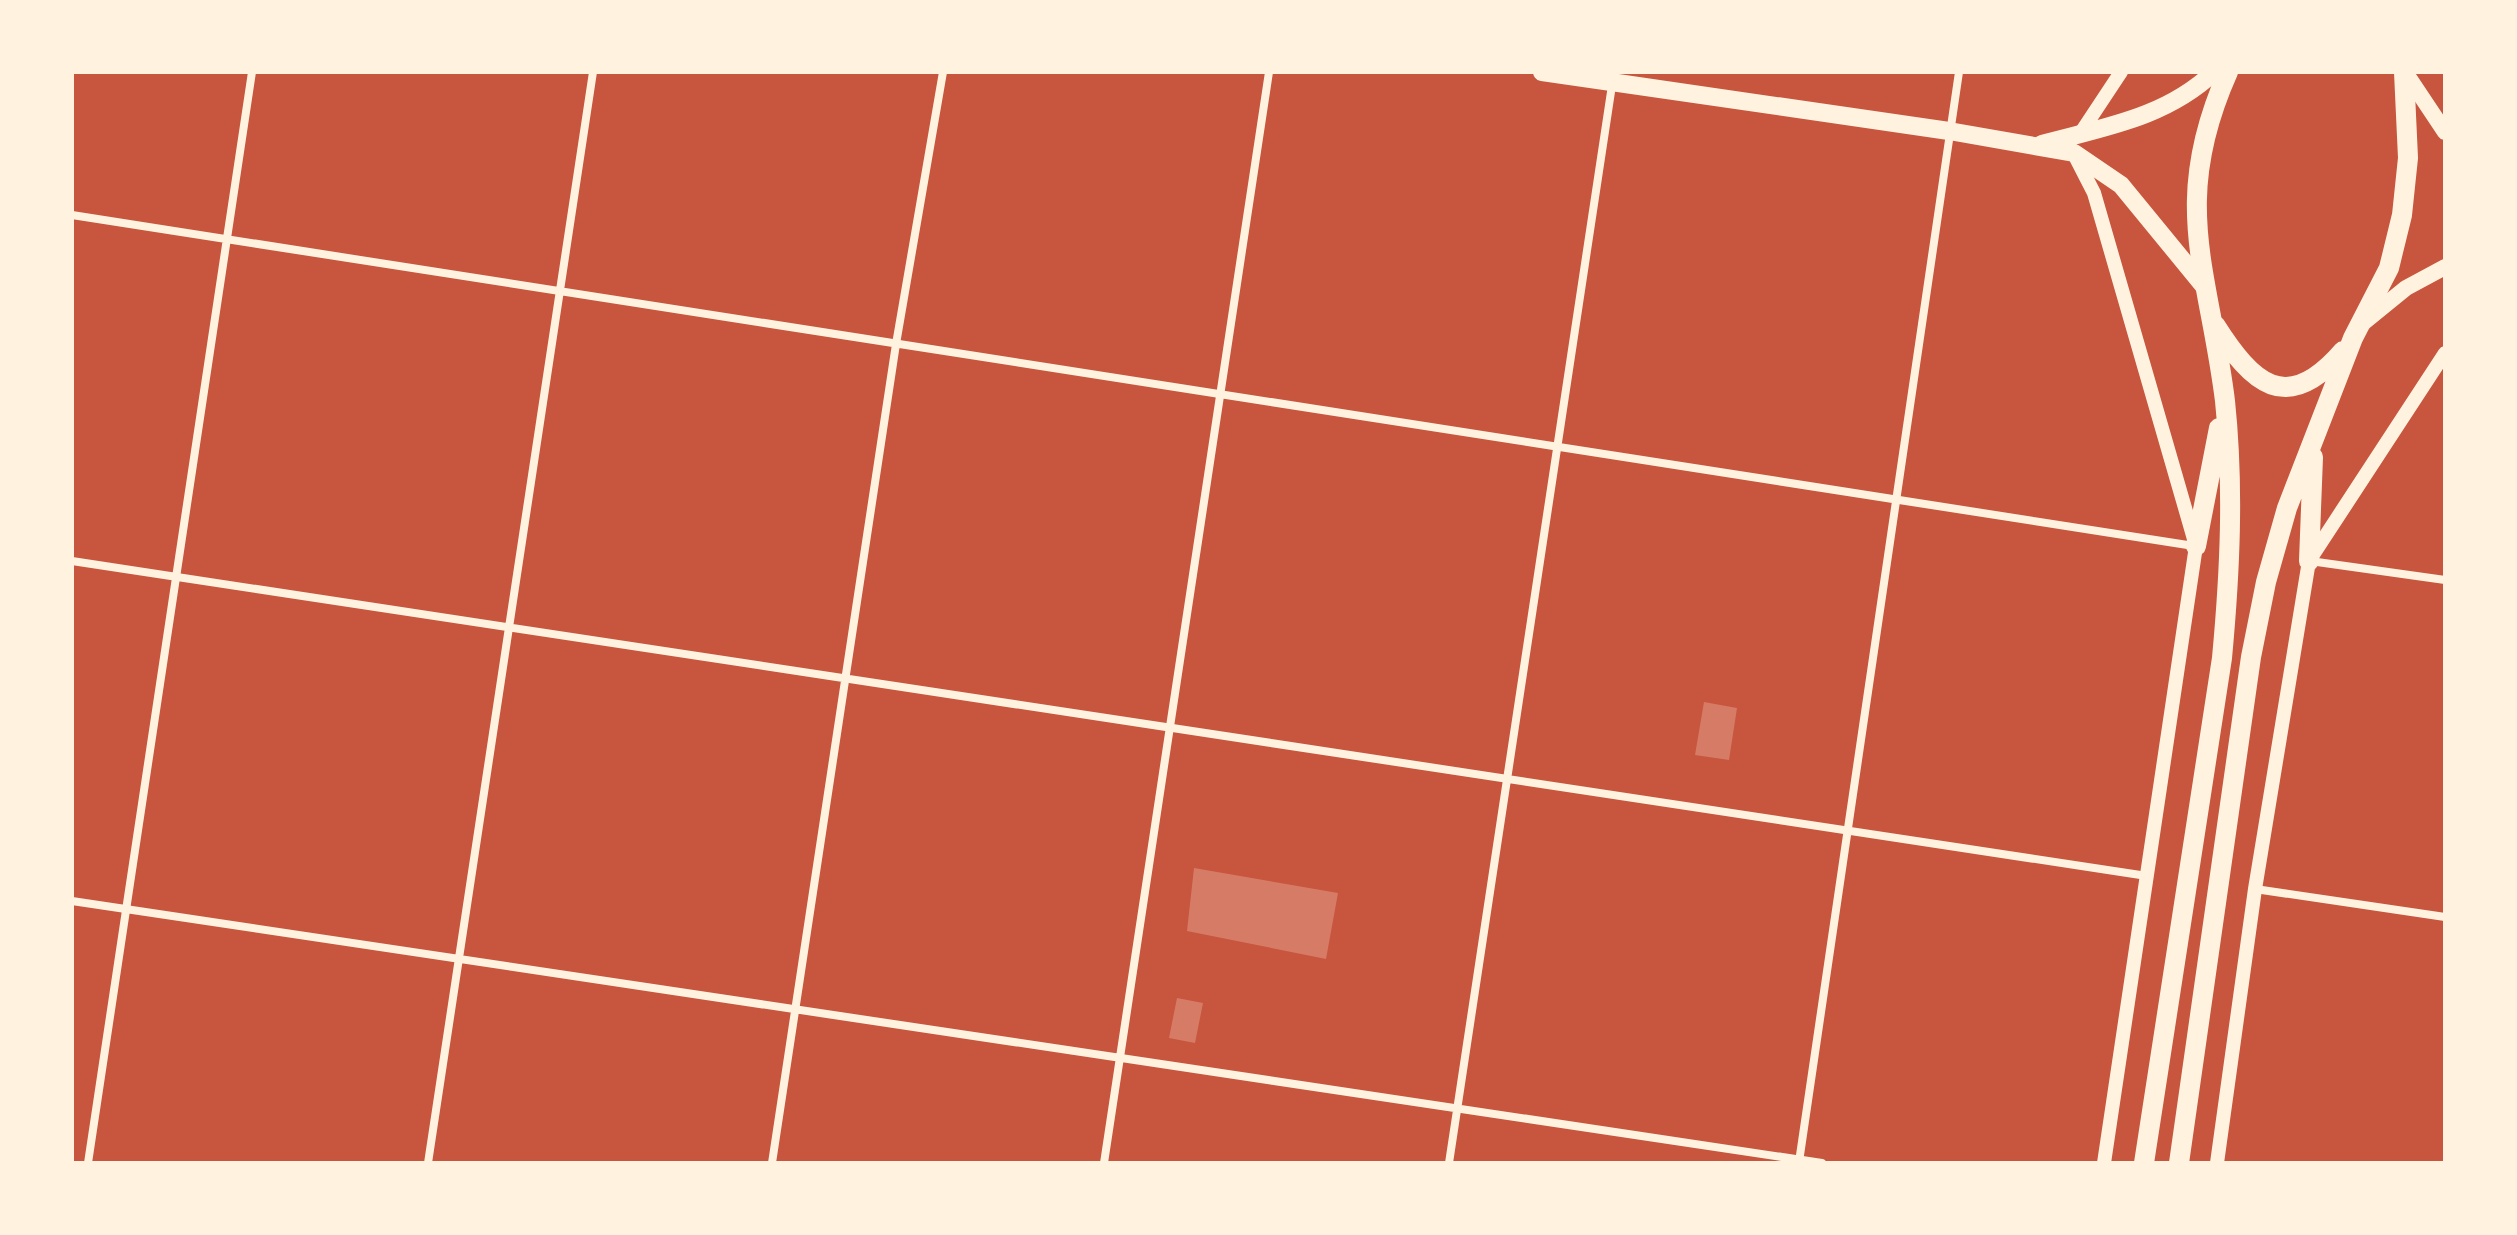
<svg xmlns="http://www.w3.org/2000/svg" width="2517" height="1235" viewBox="0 0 2517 1235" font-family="Raleway,sans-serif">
<rect width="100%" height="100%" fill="#c8553d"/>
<path fill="#d67c66" d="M 1704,702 L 1737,708 L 1729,760 L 1695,755 Z
M 1194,868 L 1338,893 L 1326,959 L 1187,931 Z
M 1177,998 L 1203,1003 L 1195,1043 L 1169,1038 Z"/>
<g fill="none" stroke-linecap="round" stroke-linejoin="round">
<path stroke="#fff3e0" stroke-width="8" d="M 72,215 L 2194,546
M 72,561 L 2147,876
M 2310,561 L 2445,580
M 2255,889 L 2445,917
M 72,901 L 1822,1163
M 1799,1162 L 1959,72
M 88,1163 L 252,72
M 428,1163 L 593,72
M 772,1163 L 896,344 L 943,72
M 1104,1163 L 1269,72
M 1449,1163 L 1614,72"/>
<path stroke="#fff3e0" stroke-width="14" d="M 2080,134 L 2121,72
M 2074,154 L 2094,193 L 2196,546 L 2104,1163
M 2217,1163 L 2255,889 L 2309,561 L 2445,353"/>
<path stroke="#fff3e0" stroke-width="16" d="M 2405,72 L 2445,132
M 2363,323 L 2406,288 L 2445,267"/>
<path stroke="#fff3e0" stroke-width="18" d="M 1542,72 L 1949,131 L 2074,153 L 2121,185 L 2203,285
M 2042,144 C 2104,127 2165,118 2214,72"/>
<path stroke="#fff3e0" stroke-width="20" d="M 2215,325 C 2252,383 2286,417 2343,351
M 2196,546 L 2219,428
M 2309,561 L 2313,457
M 2144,1163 L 2222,658 C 2230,572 2234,487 2225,401 C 2209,271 2169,204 2228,72
M 2179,1163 L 2251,657 L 2266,582 L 2287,508 L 2353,338 L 2389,268 L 2402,215 L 2408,158 L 2404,72"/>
</g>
<rect width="2517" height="1235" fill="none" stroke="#fff3e0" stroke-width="148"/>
</svg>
